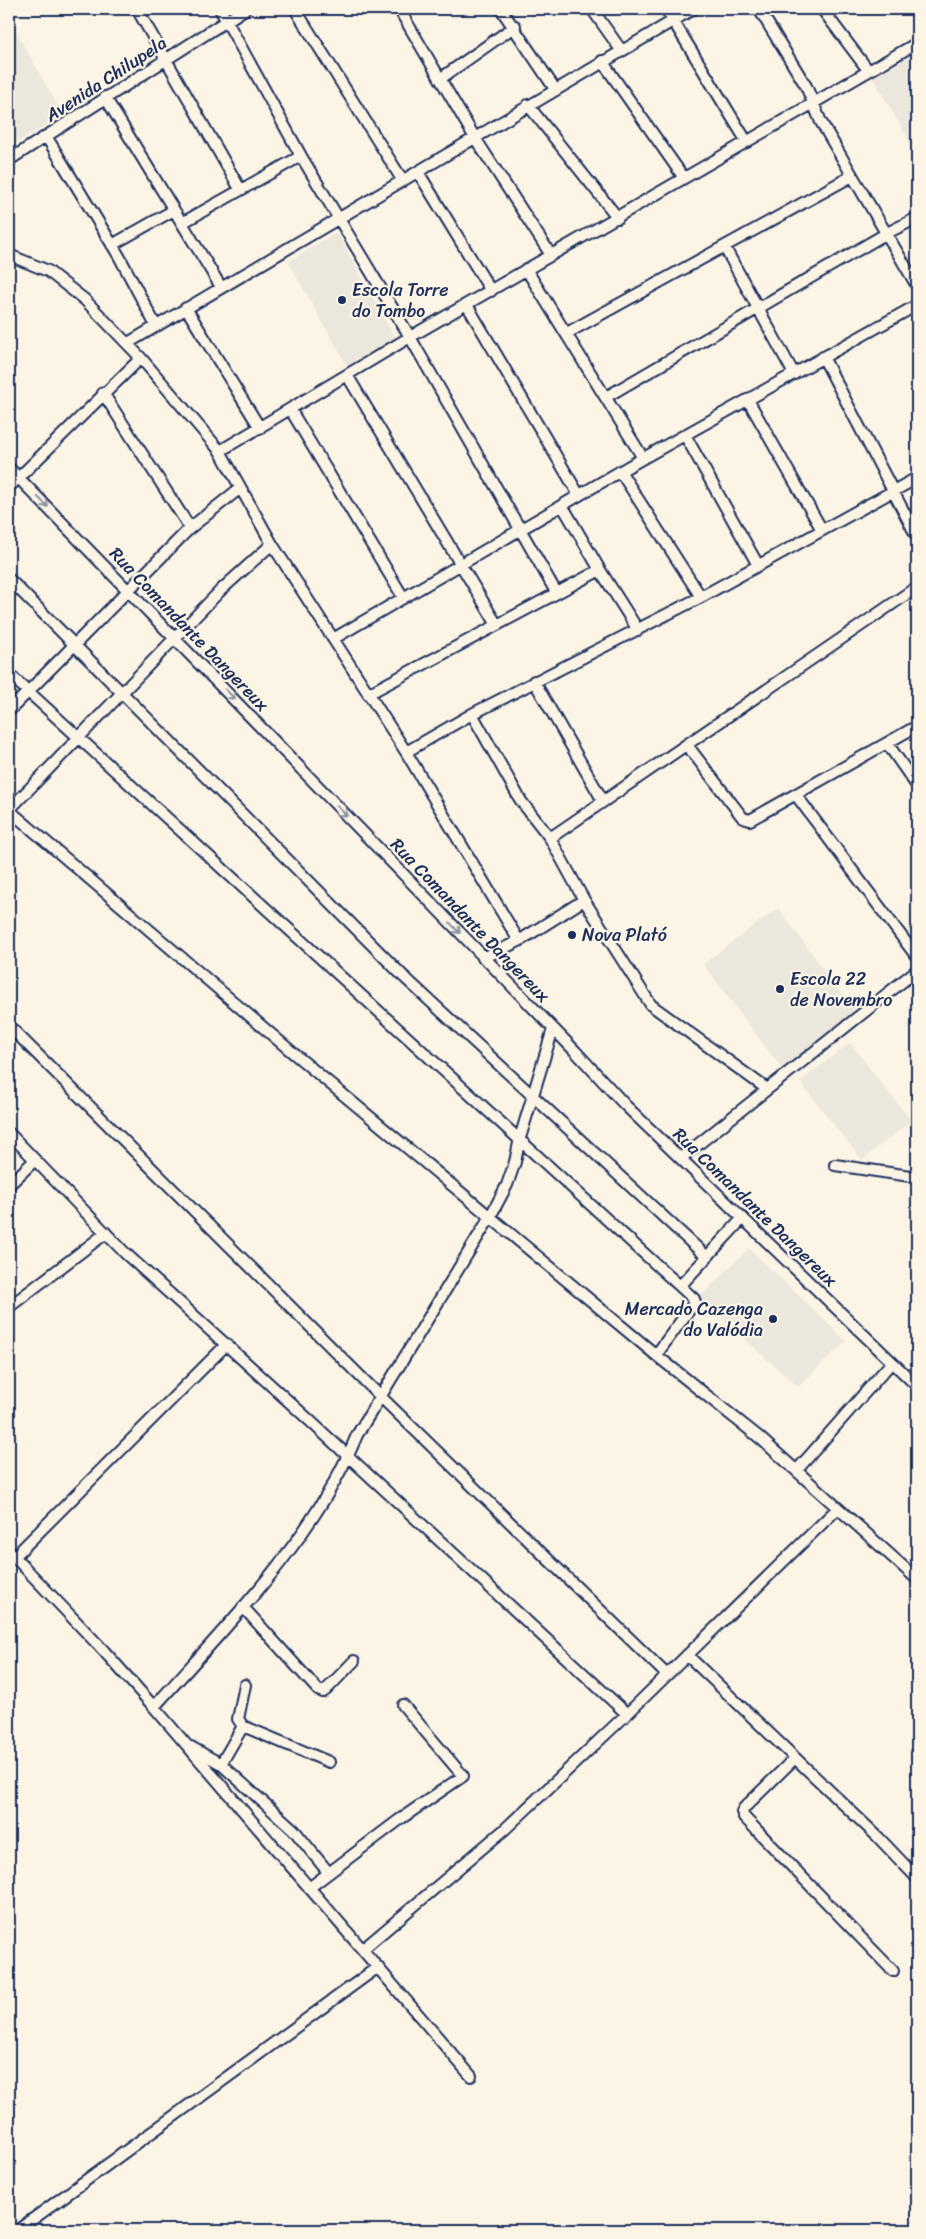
<svg xmlns="http://www.w3.org/2000/svg" width="926" height="2239" viewBox="0 0 926 2239" font-family="Sriracha,sans-serif">
<rect width="100%" height="100%" fill="#fcf5e5"/>
<filter id="ink" filterUnits="userSpaceOnUse"><feTurbulence type="fractalNoise" baseFrequency=".02" numOctaves="2"/><feDisplacementMap in="SourceGraphic" scale="10" xChannelSelector="R" yChannelSelector="G"/><feConvolveMatrix kernelMatrix="1 2 1 2 8 2 1 2 1" color-interpolation-filters="sRGB"/></filter>
<g filter="url(#ink)">
<path fill="#ece7dc" d="M 9,19 L 63,115 L 9,147 Z
M 917,52 L 917,155 L 872,76 Z
M 337,232 L 395,338 L 347,365 L 288,262 Z
M 778,908 L 856,1013 L 783,1070 L 703,964 Z
M 850,1043 L 911,1121 L 862,1160 L 800,1082 Z
M 749,1248 L 846,1341 L 798,1387 L 699,1298 Z"/>
<g fill="none" stroke-linecap="round" stroke-linejoin="round">
<defs>
<path id="minor" d="M 137,9 L 240,189
M 220,9 L 301,156 L 410,337 L 556,592
M 295,9 L 403,181
M 399,9 L 475,138 L 551,255
M 501,9 L 555,89
M 592,9 L 621,50
M 666,9 L 747,142
M 759,9 L 806,86 L 821,122 L 917,286
M 822,9 L 868,70
M 602,61 L 684,178
M 440,79 L 515,26
M 105,97 L 221,287
M 528,105 L 618,218
M 46,136 L 119,256 L 156,326
M 9,160 L 245,9
M 418,172 L 491,291
M 182,223 L 301,156
M 112,245 L 174,210
M 725,248 L 794,374
M 9,255 L 48,271 L 85,300 L 141,358 L 220,451 L 272,544 L 406,752 L 519,941
M 526,269 L 643,458
M 467,305 L 579,495
M 186,308 L 260,428
M 567,333 L 852,176
M 128,343 L 693,9
M 823,357 L 917,537
M 347,375 L 497,625
M 103,393 L 190,528
M 606,397 L 887,233 L 917,218
M 748,400 L 822,530
M 290,409 L 403,597
M 685,435 L 758,565
M 220,451 L 410,337 L 917,43
M 9,468 L 576,1052 L 625,1105 L 917,1386
M 620,471 L 701,597
M 9,487 L 141,358
M 562,505 L 600,570
M 9,579 L 402,975 L 707,1257
M 333,639 L 631,465 L 917,305
M 9,674 L 694,1299 L 695,1302 L 656,1355
M 534,681 L 603,801
M 368,694 L 600,570 L 638,630
M 9,711 L 190,528 L 239,489
M 472,714 L 521,801 L 550,838 L 584,900 L 651,1005 L 767,1089
M 887,743 L 917,786
M 687,745 L 743,818 L 750,820 L 917,726
M 406,752 L 472,714 L 701,597 L 917,478
M 796,795 L 917,957
M 9,810 L 292,1052 L 656,1355 L 760,1438 L 917,1579
M 9,810 L 221,590 L 272,544
M 550,838 L 917,587
M 483,958 L 519,941 L 584,900
M 9,1026 L 381,1397 L 667,1675
M 9,1133 L 125,1253 L 308,1419 L 627,1714
M 681,1158 L 917,970
M 835,1165 L 917,1177
M 9,1185 L 35,1160
M 680,1286 L 743,1218
M 9,1307 L 106,1233
M 797,1470 L 892,1362
M 9,1551 L 104,1651 L 154,1707 C 228,1624 314,1540 357,1435 L 490,1217 L 507,1185 L 515,1162 L 520,1138 L 553,1029
M 14,1557 L 227,1344
M 243,1607 L 318,1690 L 323,1692 L 326,1690 L 354,1661
M 687,1655 L 878,1837 L 917,1878
M 154,1707 L 471,2076
M 243,1726 L 238,1719 L 245,1685
M 191,1747 L 221,1764 L 294,1830 L 328,1872
M 795,1758 L 744,1808 L 742,1812 L 744,1817 L 893,1971
M 221,1764 L 243,1726 L 329,1762
M 309,1888 L 399,1820 L 463,1776 L 403,1705
M 363,1949 L 504,1830 L 627,1714 L 838,1508
M 18,2230 L 378,1967"/>
</defs>
<use href="#minor" stroke="#1b2f5e" stroke-width="14"/>
<use href="#minor" stroke="#fcf5e5" stroke-width="10"/>
</g>
<defs><path id="oneway-shaft" d="M-6 0H5M1.5-3L5.5 0L1.5 3" fill="none" stroke-width="1.6" stroke-linecap="round" stroke-linejoin="round" transform="scale(1.25)"/></defs>
<g stroke="#8c92a2">
<use href="#oneway-shaft" transform="translate(43 502) rotate(45)"/>
<use href="#oneway-shaft" transform="translate(230 694) rotate(46)"/>
<use href="#oneway-shaft" transform="translate(342 811) rotate(46)"/>
<use href="#oneway-shaft" transform="translate(455 928) rotate(46)"/>
</g>
</g>
<g fill="#1b2f5e" stroke="#fcf5e5" stroke-width="2">
<circle cx="342" cy="300" r="5"/>
<circle cx="572" cy="935" r="5"/>
<circle cx="780" cy="989" r="5"/>
<circle cx="773" cy="1319" r="5"/>
</g>
<g text-anchor="middle" dominant-baseline="central" stroke-width="4.5" stroke-linejoin="round" paint-order="stroke">
<g font-size="18" fill="#1b2f5e" stroke="#fcf5e5">
<text transform="translate(106 79) rotate(-33)">Avenida Chilupela</text>
<text transform="translate(189 629) rotate(46)">Rua Comandante Dangereux</text>
<text transform="translate(470 920) rotate(46)">Rua Comandante Dangereux</text>
<text transform="translate(755 1207) rotate(44)">Rua Comandante Dangereux</text>
</g>
<g font-size="18" fill="#1b2f5e" stroke="#fcf5e5" text-anchor="start">
<text x="352" y="290">Escola Torre<tspan x="352" dy="21">do Tombo</tspan></text>
<text x="582" y="935">Nova Plató</text>
<text x="790" y="979">Escola 22<tspan x="790" dy="21">de Novembro</tspan></text>
<text x="763" y="1309" text-anchor="end">Mercado Cazenga<tspan x="763" dy="21">do Valódia</tspan></text>
</g>
</g>
<rect width="926" height="2239" fill="none" stroke="#fcf5e5" stroke-width="30"/>
<rect x="15" y="15" width="896" height="2209" fill="none" stroke="#1b2f5e" stroke-width="2" filter="url(#ink)"/>
</svg>
